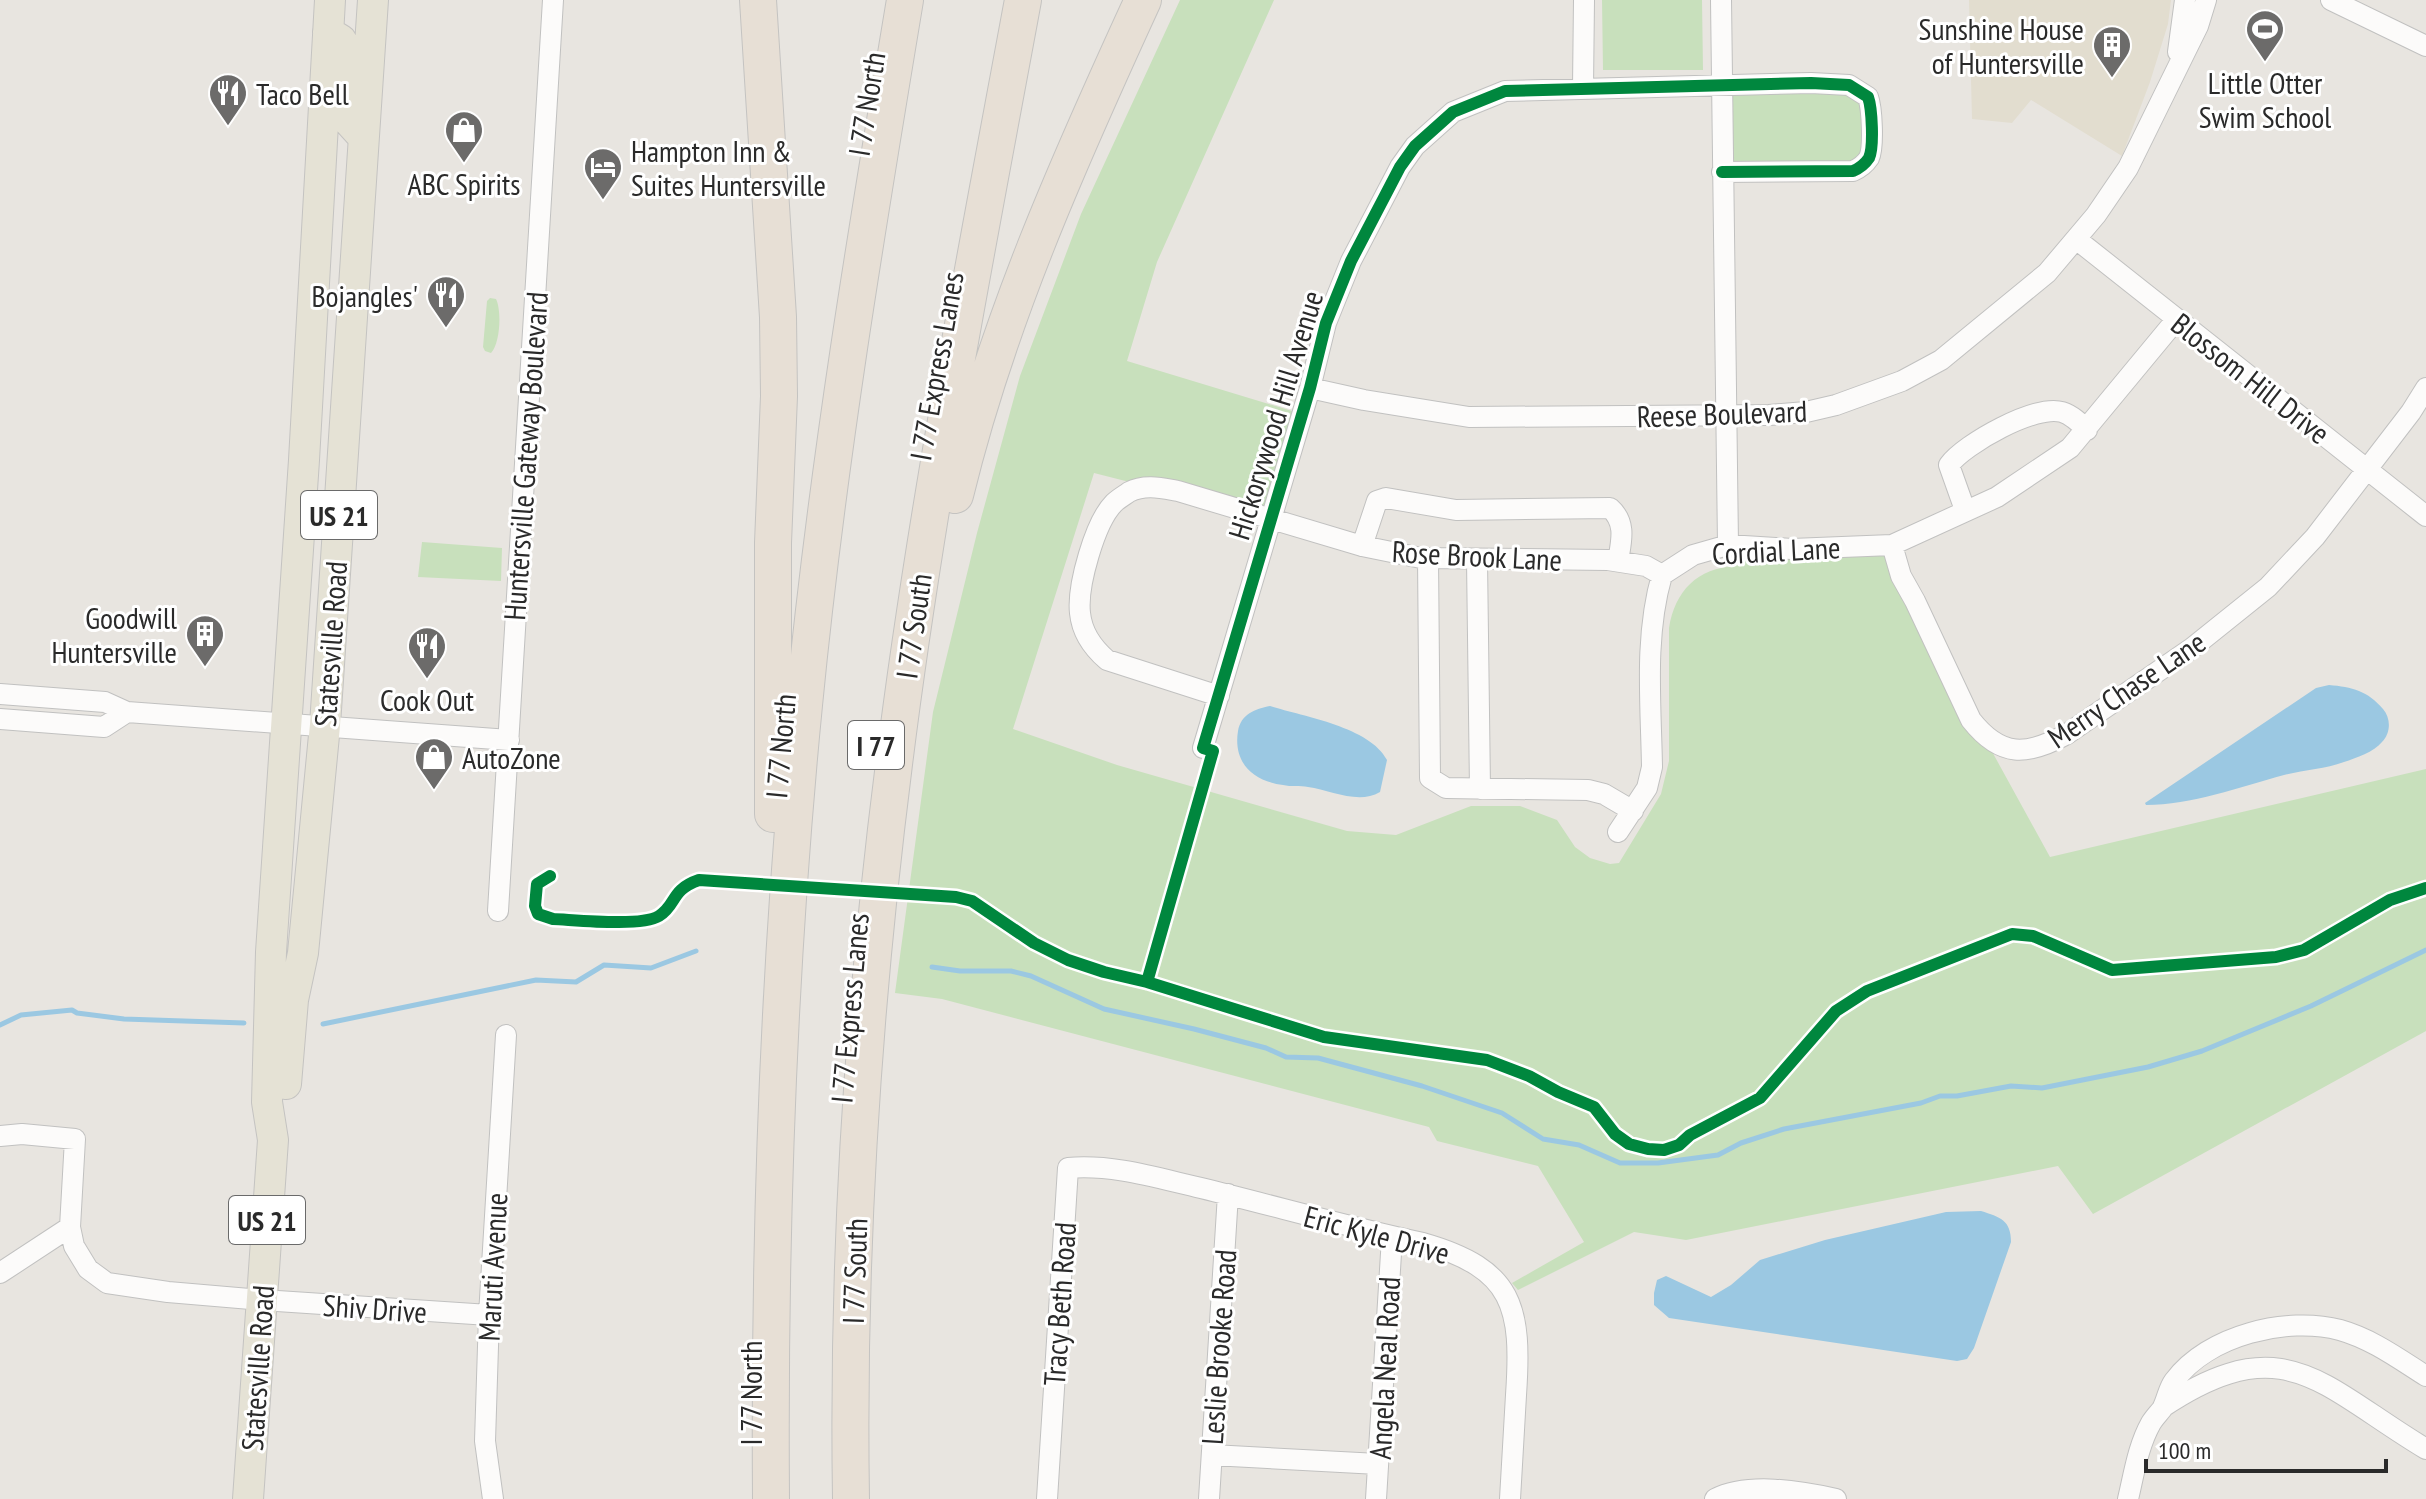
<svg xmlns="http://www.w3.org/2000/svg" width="2426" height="1499" viewBox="0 0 2426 1499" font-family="'PT Sans Narrow',sans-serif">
<rect width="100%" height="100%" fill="#e8e5e0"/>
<path fill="#e2ddcf" d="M 1969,0 L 2171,0 L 2168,24 L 2150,82 L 2122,156 L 2031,100 L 2012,123 L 1972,119 Z"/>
<path fill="#c8e0bc" d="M 1180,0 L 1274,0 L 1157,262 L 1127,361 L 1302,414 L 1271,518 L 1094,473 L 1013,729 L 1117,765 L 1347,831 L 1396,835 L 1471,806 L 1520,806 L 1557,820 L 1575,847 L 1590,858 L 1610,864 L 1619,863 L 1661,794 L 1669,761 L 1669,628 C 1675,591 1697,568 1736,566 L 1728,545 L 1892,545 L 1984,737 L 2050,857 L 2426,769 L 2426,1031 L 2093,1214 L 2058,1166 L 1686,1240 L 1634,1232 L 1518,1290 L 1512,1283 L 1584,1242 L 1538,1166 L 1437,1141 L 1429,1127 L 942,999 L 895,993 L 933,712 L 977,533 L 1020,376 L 1081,214 Z
M 1602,0 L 1702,0 L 1703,70 L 1603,70 Z
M 1723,85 L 1860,90 L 1867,161 L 1722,172 Z
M 490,298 L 496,299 C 502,311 500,344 491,353 L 485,351 L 483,347 L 487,301 Z
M 422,542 L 502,548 L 501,581 L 418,577 Z"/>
<path fill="#9bc8e2" d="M 2329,685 C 2352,687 2368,691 2383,709 C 2391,718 2391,733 2382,742 C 2374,752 2356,758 2344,762 C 2325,769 2304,770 2284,775 C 2240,787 2191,805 2146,805 L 2145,803 L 2316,688 Z
M 1270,706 C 1305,717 1370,727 1387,760 L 1380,792 C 1358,805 1331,790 1308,787 C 1300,785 1291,787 1283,785 C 1252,781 1233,762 1238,731 C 1241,714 1255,709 1270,706 Z
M 1981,1211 C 2000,1217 2011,1220 2011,1242 L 1974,1348 L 1967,1359 L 1957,1361 L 1669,1318 L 1654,1305 L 1654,1293 L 1657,1280 L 1666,1276 L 1711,1297 L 1731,1285 L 1760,1260 L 1825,1240 L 1946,1212 Z"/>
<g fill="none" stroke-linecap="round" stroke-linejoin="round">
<path stroke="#9bc8e2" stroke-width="5" d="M 932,967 L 960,971 L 1011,971 L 1031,976 L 1104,1009 L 1194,1029 L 1266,1048 L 1286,1057 L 1318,1058 L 1422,1086 L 1502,1113 L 1543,1139 L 1579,1145 L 1620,1163 L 1658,1163 L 1718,1155 L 1741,1143 L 1784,1129 L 1921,1103 L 1940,1096 L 1957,1096 L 2011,1086 L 2042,1088 L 2148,1067 L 2202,1051 L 2311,1006 L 2426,950
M 323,1024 L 536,980 L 576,982 L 604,965 L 651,968 L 696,951
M 0,1025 L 21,1015 L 72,1010 L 77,1013 L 124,1019 L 244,1023"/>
<defs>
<path id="minor" d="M 1721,0 L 1728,545
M 2331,0 L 2426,46
M 2178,52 L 2185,0
M 1583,87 L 1584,0
M 2076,239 L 2426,516
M 1310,388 L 1364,400 L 1469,417 L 1769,415 L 1806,412 L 1836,405 L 1902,381 L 1941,360 L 2047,273 L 2096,215 L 2128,168 L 2198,26 L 2206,0
M 1965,510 L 1949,465 C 1964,444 2036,404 2062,412 C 2072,415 2080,423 2087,430
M 1892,545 L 1901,576 L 1915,601 L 1971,720 C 2001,758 2027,756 2067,734 L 2192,648 L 2268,587 L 2315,537 L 2411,412 L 2426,388
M 1362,546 L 1377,501 L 1386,498 L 1456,510 L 1610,508 C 1627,523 1621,542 1618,561
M 1428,558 L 1430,778 L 1446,788 L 1588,790 L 1604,794 L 1633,811
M 1477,560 L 1480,789
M 0,694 L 105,702 L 127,712 L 509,740
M 1219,696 L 1107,660 C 1093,648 1082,633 1080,613 C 1077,586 1095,522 1114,503 C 1118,499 1125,495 1129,492 C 1145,484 1161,488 1178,491 L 1362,546 L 1421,558 L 1608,560 L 1646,566 L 1662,575
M 0,719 L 104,727 L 127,712
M 1203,748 L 1310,388 L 1326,323 L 1351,261 L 1400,167 L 1415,146 L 1453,112 L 1505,91 L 1811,83 L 1849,85 L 1868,97 C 1872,108 1874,147 1869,158 C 1865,164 1860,168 1853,171 L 1722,172
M 1618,832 L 1647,788 L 1652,767 C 1651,704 1644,637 1662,575 L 1693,555 L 1728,545 L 1792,549 L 1892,545 L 1997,497 L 2070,448 L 2176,320
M 498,911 L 553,0
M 0,1136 L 22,1134 L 75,1139 L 70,1227 L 74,1246 L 88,1269 L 107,1283 L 168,1292 L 262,1300 L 489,1315
M 0,1273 L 70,1227
M 2163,1407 C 2285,1326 2321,1386 2426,1449
M 1212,1455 L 1378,1464
M 493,1499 L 485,1441 L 489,1315 L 506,1035
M 1047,1499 L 1068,1168 C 1113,1164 1157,1178 1201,1188 C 1275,1206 1348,1227 1423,1243 C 1514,1269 1522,1307 1516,1395 C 1514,1429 1512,1464 1510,1499
M 1209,1499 L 1228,1194
M 1376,1499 L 1392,1237
M 1715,1499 C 1748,1482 1800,1491 1836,1499
M 2128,1499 C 2134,1474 2138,1446 2151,1423 C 2154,1418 2158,1414 2162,1409 C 2167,1400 2168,1389 2174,1381 C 2208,1335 2287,1316 2340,1330 C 2372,1339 2399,1359 2426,1376"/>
<path id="primary" d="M 328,32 L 341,40 L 345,47 L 343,115 L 363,137
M 286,1084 L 293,1000 L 303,953 L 325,725 L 373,0
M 248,1499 L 273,1140 L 267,1102 L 271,952 L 304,460 L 330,0"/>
<path id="motorway" d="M 758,0 L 778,317 L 779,396 L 773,543 L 773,814
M 955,495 C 997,322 1069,161 1143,0
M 771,1499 C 769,1234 778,969 804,705 C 827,468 866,234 905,0
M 851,1499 C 847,1254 863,1007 894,764 C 926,508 976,254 1023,0"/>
</defs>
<use href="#minor" stroke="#c1c1c0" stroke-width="22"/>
<use href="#primary" stroke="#c4c3c1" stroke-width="32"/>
<use href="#motorway" stroke="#c4c3c1" stroke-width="38"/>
<use href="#minor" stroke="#fcfbfa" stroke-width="20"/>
<use href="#primary" stroke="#e5e2d5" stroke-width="30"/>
<use href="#motorway" stroke="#e7dfd5" stroke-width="36"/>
<defs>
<path id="cycleway" d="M 550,876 L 537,884 L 535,906 L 538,914 L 553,919 C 576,920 641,927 659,916 C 677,905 670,890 699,880 L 956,897 L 972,901 L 1034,943 L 1068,960 L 1104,972 L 1147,982 L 1324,1037 L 1487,1060 L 1529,1076 L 1558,1092 L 1594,1107 L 1615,1134 L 1629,1144 L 1648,1149 L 1664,1150 L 1679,1145 L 1690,1135 L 1760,1098 L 1836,1011 L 1867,991 L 2012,934 L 2033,936 L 2112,970 L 2276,957 L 2304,950 L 2390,900 L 2426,888
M 1147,982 L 1213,751 L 1203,748 L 1310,388 L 1326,323 L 1351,261 L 1400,167 L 1415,146 L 1453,112 L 1505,91 L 1811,83 L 1849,85 L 1868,97 C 1872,108 1874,147 1869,158 C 1865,164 1860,168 1853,171 L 1722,172"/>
</defs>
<use href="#cycleway" stroke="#fff" stroke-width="17"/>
<use href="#cycleway" stroke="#00873e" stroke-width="12"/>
</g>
<defs>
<symbol id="stadium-pin" viewBox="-11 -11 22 30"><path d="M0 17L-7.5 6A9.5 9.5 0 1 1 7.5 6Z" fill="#6c6b6a" stroke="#fff"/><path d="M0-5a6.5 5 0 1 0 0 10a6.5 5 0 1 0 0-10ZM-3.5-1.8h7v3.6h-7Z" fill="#fff"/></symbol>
<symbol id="building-pin" viewBox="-11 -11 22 30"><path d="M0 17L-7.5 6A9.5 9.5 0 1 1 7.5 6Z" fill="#6c6b6a" stroke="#fff"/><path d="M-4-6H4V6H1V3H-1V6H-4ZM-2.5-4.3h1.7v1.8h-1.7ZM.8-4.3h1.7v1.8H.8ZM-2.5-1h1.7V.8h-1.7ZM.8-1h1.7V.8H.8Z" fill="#fff"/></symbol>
<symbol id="restaurant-pin" viewBox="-11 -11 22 30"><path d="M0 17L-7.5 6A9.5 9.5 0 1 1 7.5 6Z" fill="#6c6b6a" stroke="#fff"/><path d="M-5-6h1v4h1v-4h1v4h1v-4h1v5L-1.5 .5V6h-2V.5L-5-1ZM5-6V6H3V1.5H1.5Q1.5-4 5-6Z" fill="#fff"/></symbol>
<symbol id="shop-pin" viewBox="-11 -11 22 30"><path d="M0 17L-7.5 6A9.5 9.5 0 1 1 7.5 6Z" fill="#6c6b6a" stroke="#fff"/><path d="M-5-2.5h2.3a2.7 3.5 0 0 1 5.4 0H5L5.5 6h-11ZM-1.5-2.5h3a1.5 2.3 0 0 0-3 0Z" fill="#fff"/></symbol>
<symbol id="hotel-pin" viewBox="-11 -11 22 30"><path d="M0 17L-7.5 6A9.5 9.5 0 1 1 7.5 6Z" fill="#6c6b6a" stroke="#fff"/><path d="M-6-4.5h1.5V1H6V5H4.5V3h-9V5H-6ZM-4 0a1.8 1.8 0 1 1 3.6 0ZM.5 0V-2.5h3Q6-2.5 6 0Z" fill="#fff"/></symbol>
</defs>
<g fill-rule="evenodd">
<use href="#stadium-pin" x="2243" y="7" width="44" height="60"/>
<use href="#building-pin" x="2090" y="23" width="44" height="60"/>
<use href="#restaurant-pin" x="206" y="71" width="44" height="60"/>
<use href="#shop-pin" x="442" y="108" width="44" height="60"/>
<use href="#hotel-pin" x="581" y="145" width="44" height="60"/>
<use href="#restaurant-pin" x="424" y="273" width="44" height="60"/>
<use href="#building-pin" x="183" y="612" width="44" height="60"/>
<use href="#restaurant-pin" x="405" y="624" width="44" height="60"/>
<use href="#shop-pin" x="412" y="735" width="44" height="60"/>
</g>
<g text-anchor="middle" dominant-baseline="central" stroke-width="6" stroke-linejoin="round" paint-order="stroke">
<g fill="#fff" stroke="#6a6a6a" stroke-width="2">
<rect x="301" y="491" width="76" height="48" rx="6"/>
<rect x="848" y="721" width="56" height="48" rx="6"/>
<rect x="229" y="1196" width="76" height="48" rx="6"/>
</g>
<g font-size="28" font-weight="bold" fill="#2a2a2a">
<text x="339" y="515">US 21</text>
<text x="876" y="745">I 77</text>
<text x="267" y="1220">US 21</text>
</g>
<g font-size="30" fill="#2a2a2a" stroke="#fff" text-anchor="end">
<text x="2084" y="28">Sunshine House<tspan x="2084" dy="34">of Huntersville</tspan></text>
<text x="2265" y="82" text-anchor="middle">Little Otter<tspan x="2265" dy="34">Swim School</tspan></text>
<text x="256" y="93" text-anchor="start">Taco Bell</text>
<text x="631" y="150" text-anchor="start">Hampton Inn &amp;<tspan x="631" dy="34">Suites Huntersville</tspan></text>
<text x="464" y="183" text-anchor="middle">ABC Spirits</text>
<text x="418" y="295">Bojangles'</text>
<text x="177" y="617">Goodwill<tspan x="177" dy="34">Huntersville</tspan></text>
<text x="427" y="699" text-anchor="middle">Cook Out</text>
<text x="462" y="757" text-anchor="start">AutoZone</text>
</g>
<g font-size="30" fill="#2a2a2a" stroke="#fff">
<text transform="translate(866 104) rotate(-81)">I 77 North</text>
<text transform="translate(936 366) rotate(-80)">I 77 Express Lanes</text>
<text transform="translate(2251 378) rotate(38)">Blossom Hill Drive</text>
<text transform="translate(1722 413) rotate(-2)">Reese Boulevard</text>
<text transform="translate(1275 415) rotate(-73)">Hickorywood Hill Avenue</text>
<text transform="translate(525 456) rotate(-86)">Huntersville Gateway Boulevard</text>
<text transform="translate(1776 550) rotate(-3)">Cordial Lane</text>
<text transform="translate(1477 555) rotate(3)">Rose Brook Lane</text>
<text transform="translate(913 626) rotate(-82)">I 77 South</text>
<text transform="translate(330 644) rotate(-86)">Statesville Road</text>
<text transform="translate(2126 689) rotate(-34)">Merry Chase Lane</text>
<text transform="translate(780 746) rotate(-85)">I 77 North</text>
<text transform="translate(849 1008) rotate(-85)">I 77 Express Lanes</text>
<text transform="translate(1377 1234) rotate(15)">Eric Kyle Drive</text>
<text transform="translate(492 1267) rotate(-87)">Maruti Avenue</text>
<text transform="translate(854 1271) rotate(-88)">I 77 South</text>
<text transform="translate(1059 1304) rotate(-86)">Tracy Beth Road</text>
<text transform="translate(375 1308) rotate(4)">Shiv Drive</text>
<text transform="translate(1218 1347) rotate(-86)">Leslie Brooke Road</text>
<text transform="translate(257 1368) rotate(-86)">Statesville Road</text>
<text transform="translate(1384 1368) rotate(-87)">Angela Neal Road</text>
<text transform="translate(750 1393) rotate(-90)">I 77 North</text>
</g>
</g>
<path d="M2146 1459v12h240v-12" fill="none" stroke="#2a2a2a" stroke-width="4"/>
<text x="2158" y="1459" font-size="24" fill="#2a2a2a" stroke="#ffffff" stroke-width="6" paint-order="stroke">100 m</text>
</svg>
